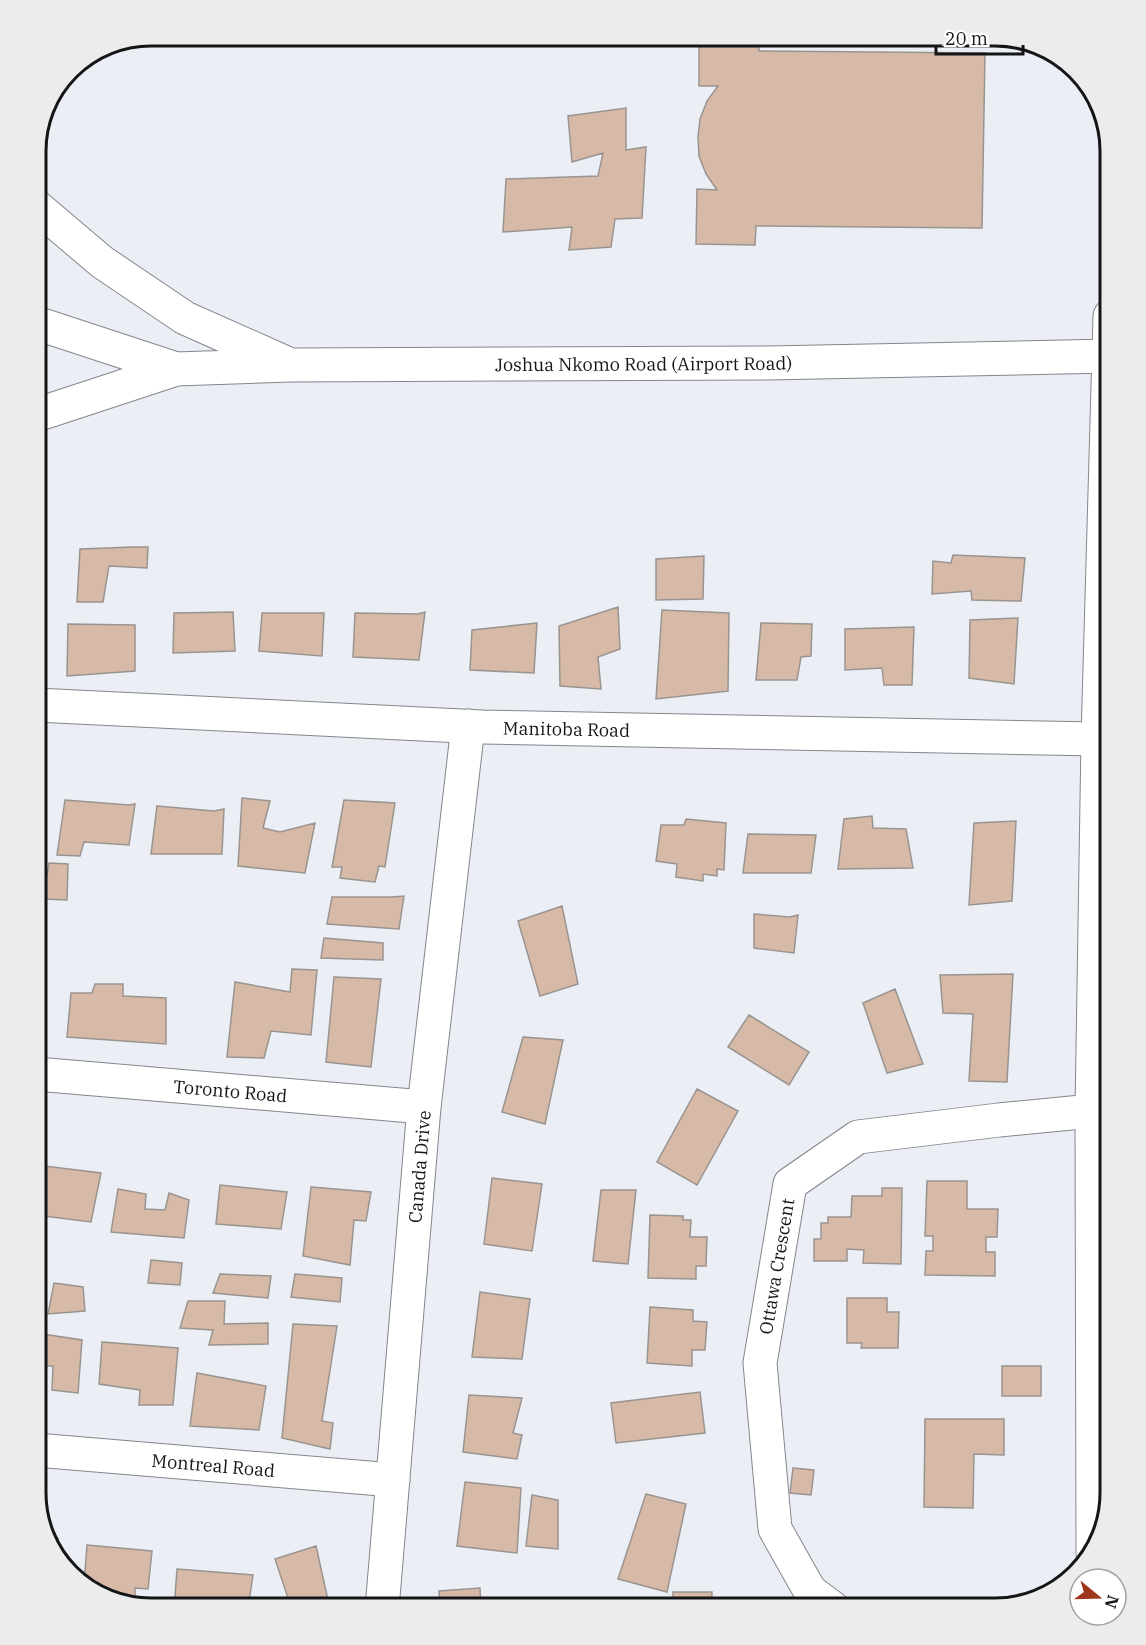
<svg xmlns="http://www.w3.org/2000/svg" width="1146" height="1645" viewBox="0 0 1146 1645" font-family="'IBM Plex Serif',serif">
<rect width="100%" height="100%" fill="#eceef5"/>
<path fill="#d6b9a7" stroke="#9a9490" stroke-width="1.5" d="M 699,36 L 759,36 L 759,51 L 985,53 L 982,228 L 756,226 L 755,245 L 696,244 L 697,189 L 717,190 L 706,174 L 699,156 L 698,137 L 700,119 L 707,101 L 718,86 L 699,86 Z
M 626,108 L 626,150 L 646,147 L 642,218 L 615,219 L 611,247 L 569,250 L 572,227 L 503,232 L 506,179 L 598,176 L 603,153 L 572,162 L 568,116 Z
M 133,547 L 148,547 L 147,568 L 109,566 L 103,602 L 77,602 L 80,549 Z
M 953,555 L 1025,558 L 1021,601 L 972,600 L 971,591 L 932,594 L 933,561 L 951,563 Z
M 704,556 L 703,599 L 656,600 L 656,559 Z
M 618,607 L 620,649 L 598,657 L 601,689 L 560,686 L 559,626 Z
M 662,610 L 729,613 L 728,691 L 656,699 Z
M 233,612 L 235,651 L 173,653 L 174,613 Z
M 425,612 L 419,660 L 353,657 L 355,613 L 418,614 Z
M 262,613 L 324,613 L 322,656 L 259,651 Z
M 1018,618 L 1014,684 L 969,678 L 970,620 Z
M 537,623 L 534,673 L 470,670 L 472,630 Z
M 761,623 L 812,624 L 811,656 L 801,657 L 797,680 L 756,680 Z
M 68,624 L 135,625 L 135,671 L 67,676 Z
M 914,627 L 912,685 L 884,685 L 882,668 L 845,670 L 845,629 Z
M 242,798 L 270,801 L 263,828 L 280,832 L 315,823 L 305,873 L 238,866 Z
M 65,800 L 129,805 L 135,804 L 129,845 L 84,842 L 80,856 L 57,855 Z
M 344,800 L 395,803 L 385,867 L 379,866 L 375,882 L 340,878 L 342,867 L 332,867 Z
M 157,806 L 214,811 L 224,809 L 222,854 L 151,854 Z
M 872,816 L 873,828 L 906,829 L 913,868 L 838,869 L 844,819 Z
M 686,819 L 726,823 L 724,870 L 717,869 L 717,876 L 703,874 L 703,881 L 676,877 L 677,864 L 656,861 L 661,825 L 684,825 Z
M 1016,821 L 1012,901 L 969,905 L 974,823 Z
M 748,834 L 816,835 L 811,873 L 743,873 Z
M 49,863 L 68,864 L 67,900 L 43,899 Z
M 404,896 L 399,929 L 327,924 L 332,897 L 392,897 Z
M 562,906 L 578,984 L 540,996 L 518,921 Z
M 754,914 L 790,917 L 798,915 L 794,953 L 754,948 Z
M 324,938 L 383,943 L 383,960 L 321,958 Z
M 292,969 L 317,970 L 311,1035 L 271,1031 L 264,1058 L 227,1057 L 235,982 L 290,992 Z
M 1013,974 L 1007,1082 L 969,1081 L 973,1014 L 943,1013 L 940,975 Z
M 334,977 L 381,979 L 371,1067 L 326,1062 Z
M 95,984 L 123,984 L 123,996 L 166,998 L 166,1044 L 67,1037 L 71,993 L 92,993 Z
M 895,989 L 923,1064 L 887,1073 L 863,1003 Z
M 749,1015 L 809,1052 L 789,1085 L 728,1047 Z
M 523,1037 L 563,1040 L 545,1124 L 502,1112 Z
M 697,1089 L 738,1111 L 697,1185 L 657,1162 Z
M 36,1165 L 101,1173 L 91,1222 L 36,1215 Z
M 492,1178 L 542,1184 L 532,1251 L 484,1244 Z
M 927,1181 L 967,1181 L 967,1209 L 998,1209 L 997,1237 L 986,1237 L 986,1252 L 995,1252 L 995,1276 L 925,1275 L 926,1251 L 933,1251 L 933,1236 L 925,1236 Z
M 220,1185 L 287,1192 L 281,1229 L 216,1224 Z
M 311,1187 L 371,1192 L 366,1221 L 354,1220 L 350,1265 L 303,1256 Z
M 882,1188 L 902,1188 L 901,1264 L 863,1263 L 864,1250 L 847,1249 L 847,1261 L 814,1261 L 814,1239 L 821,1239 L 821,1223 L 828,1223 L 828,1217 L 851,1217 L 852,1196 L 882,1196 Z
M 118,1189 L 146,1194 L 145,1209 L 165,1210 L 169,1193 L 189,1200 L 184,1238 L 111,1232 Z
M 601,1190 L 636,1190 L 628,1264 L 593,1261 Z
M 650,1215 L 683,1216 L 683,1220 L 691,1220 L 690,1237 L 707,1237 L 706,1266 L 696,1266 L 696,1279 L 648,1278 Z
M 151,1260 L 182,1263 L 180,1285 L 148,1283 Z
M 220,1274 L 271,1276 L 268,1298 L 213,1293 Z
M 295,1274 L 342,1278 L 340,1302 L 291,1297 Z
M 54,1283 L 83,1287 L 85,1311 L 48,1314 Z
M 480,1292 L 530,1299 L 522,1359 L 472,1357 Z
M 847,1298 L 887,1298 L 887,1312 L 899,1312 L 898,1348 L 861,1348 L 862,1343 L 847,1343 Z
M 188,1301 L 225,1301 L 224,1324 L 268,1323 L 268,1344 L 209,1345 L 213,1330 L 180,1328 Z
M 650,1307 L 693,1310 L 693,1321 L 707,1322 L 705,1350 L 692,1350 L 692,1366 L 647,1363 Z
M 293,1324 L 337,1326 L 322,1421 L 333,1423 L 330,1449 L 282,1438 Z
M 36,1333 L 82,1340 L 78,1393 L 52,1390 L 53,1366 L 36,1366 Z
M 102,1342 L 178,1348 L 173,1405 L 139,1405 L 140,1390 L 99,1384 Z
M 1002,1366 L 1041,1366 L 1041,1396 L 1002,1396 Z
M 197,1373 L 266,1386 L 259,1430 L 190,1426 Z
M 700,1392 L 705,1433 L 616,1443 L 611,1403 Z
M 469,1395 L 522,1398 L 513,1433 L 522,1435 L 517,1459 L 463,1452 Z
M 925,1419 L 1004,1419 L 1004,1455 L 974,1454 L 973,1508 L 924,1507 Z
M 793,1468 L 814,1470 L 811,1495 L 790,1493 Z
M 465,1482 L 521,1488 L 517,1553 L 457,1546 Z
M 646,1494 L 686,1504 L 667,1592 L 618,1579 Z
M 532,1495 L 558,1500 L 558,1549 L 526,1546 Z
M 48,1538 L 58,1538 L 57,1557 L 52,1551 Z
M 87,1545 L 152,1551 L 148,1589 L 135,1588 L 135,1603 L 122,1602 L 94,1593 L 84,1584 Z
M 316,1546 L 330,1609 L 274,1609 L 274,1605 L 288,1598 L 275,1559 Z
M 177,1569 L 253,1575 L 248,1609 L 174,1609 Z
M 480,1588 L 481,1609 L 440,1609 L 439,1591 Z
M 673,1592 L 712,1592 L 712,1609 L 673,1609 Z"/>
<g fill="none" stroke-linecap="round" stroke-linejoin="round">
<defs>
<g id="street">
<path id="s1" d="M 36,705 L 482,727 L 1098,739"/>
<path id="s2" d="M 36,1074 L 424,1107"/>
<path id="s3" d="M 36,1450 L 393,1480"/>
<path d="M 1093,1553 L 1092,1111 L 1098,739 L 1110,316"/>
<path id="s4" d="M 382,1609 L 424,1107 L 468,726"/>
<path id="s5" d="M 834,1609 L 810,1591 L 775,1529 L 760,1363 L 790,1184 L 858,1137 L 999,1120 L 1092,1111"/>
</g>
<g id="secondary">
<path d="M 36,206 L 102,262 L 185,318 L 284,362"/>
<path d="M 36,323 L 176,369"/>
<path id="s6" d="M 36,415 L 176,369 L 291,365 L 768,363 L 1110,356"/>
</g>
</defs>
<use href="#street" stroke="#84868c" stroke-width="35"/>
<use href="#secondary" stroke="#84868c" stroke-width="35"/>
<use href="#street" stroke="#fff" stroke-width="33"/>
<use href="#secondary" stroke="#fff" stroke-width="33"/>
</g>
<g text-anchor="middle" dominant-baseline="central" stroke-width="6" stroke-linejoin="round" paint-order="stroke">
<g font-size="18" fill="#141517" stroke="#fff">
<text stroke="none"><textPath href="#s6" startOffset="615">Joshua Nkomo Road (Airport Road)</textPath></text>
<text stroke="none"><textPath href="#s1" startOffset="531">Manitoba Road</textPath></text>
<text stroke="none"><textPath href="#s2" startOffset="195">Toronto Road</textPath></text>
<text stroke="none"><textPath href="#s4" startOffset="444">Canada Drive</textPath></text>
<text stroke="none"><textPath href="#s5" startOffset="366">Ottawa Crescent</textPath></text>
<text stroke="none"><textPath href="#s3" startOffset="178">Montreal Road</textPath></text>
</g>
</g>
<path d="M0 0H1146V1645H0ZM151 46H995A105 105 0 0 1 1100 151V1493A105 105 0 0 1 995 1598H151A105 105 0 0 1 46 1493V151A105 105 0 0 1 151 46Z" fill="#ececec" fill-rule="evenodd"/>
<path fill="none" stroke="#141517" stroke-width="3" d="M151 46H995A105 105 0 0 1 1100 151V1493A105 105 0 0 1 995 1598H151A105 105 0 0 1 46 1493V151A105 105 0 0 1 151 46Z"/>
<g transform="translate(1098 1597) rotate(109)"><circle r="28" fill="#ffffff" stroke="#a1a1a2" stroke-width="1.5"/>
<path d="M0-4.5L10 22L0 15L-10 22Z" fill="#9e361b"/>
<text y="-9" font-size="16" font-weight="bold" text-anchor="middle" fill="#141517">N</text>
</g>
<path d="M936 45v9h87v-9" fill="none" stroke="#141517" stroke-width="3"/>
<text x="945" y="45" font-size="18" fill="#141517" stroke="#ffffff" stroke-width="4.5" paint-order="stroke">20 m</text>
</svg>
